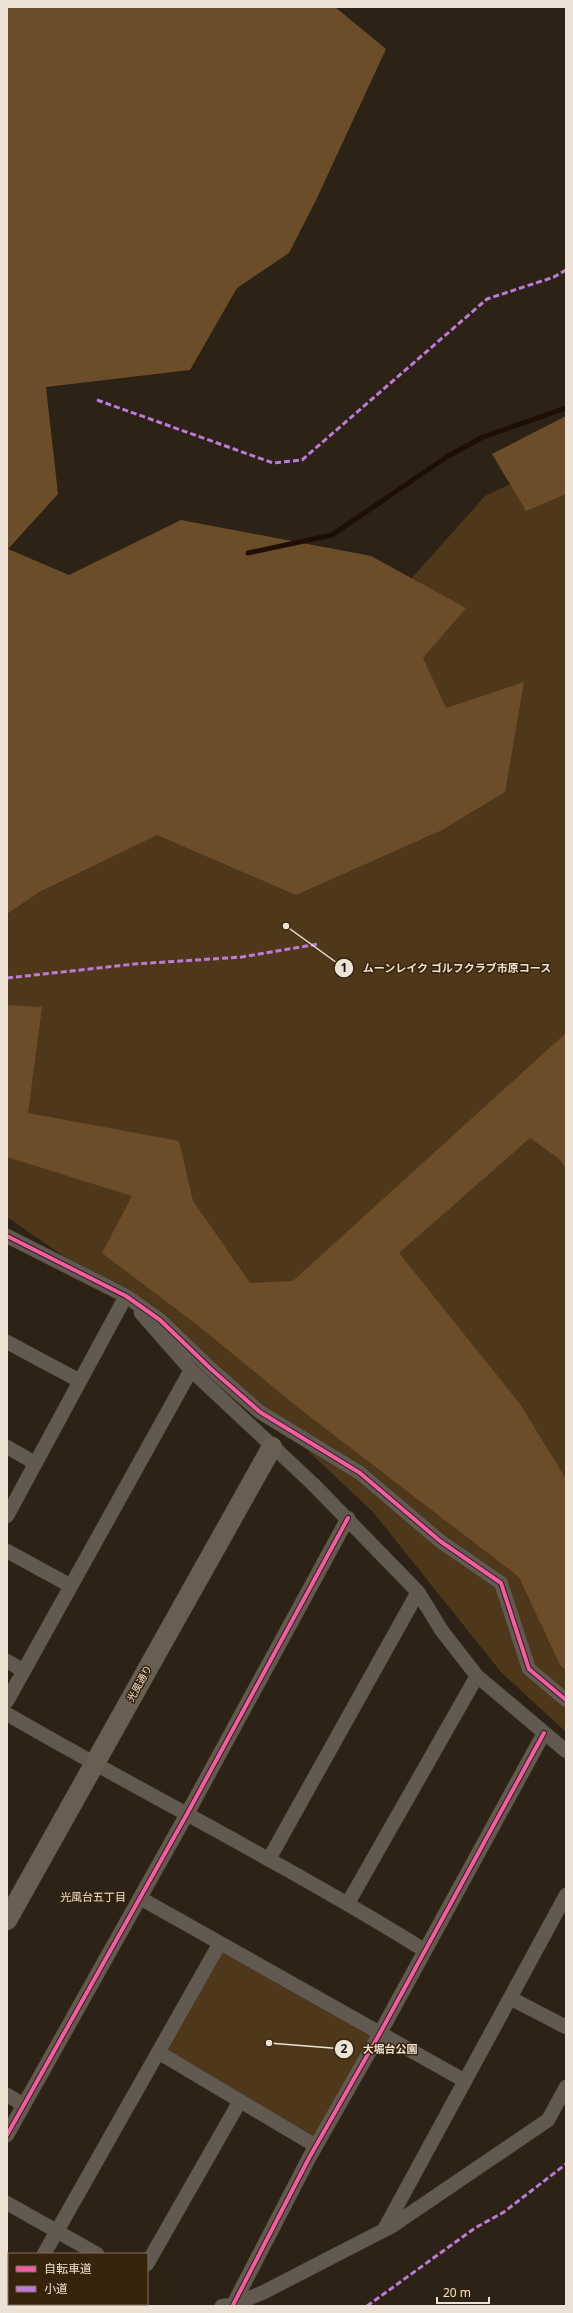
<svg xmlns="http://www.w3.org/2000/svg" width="573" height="2313" viewBox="0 0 573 2313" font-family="'Noto Sans','Noto Sans JP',sans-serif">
<rect width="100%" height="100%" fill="#2c2215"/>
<path fill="#4f3819" d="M 566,457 L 566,1732 L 501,1672 L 373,1512 L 204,1353 L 7,1217 L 7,636 L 386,607 L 485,496 Z
M 220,1943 L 380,2033 L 316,2146 L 158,2052 Z"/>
<path fill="#6b4e29" d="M 7,7 L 335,7 L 386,49 L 316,200 L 289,253 L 237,288 L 190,370 L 46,387 L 58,494 L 8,549 L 69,575 L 181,520 L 371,556 L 466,608 L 423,658 L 446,708 L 524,682 L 505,792 L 442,830 L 296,895 L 157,835 L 39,892 L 7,914 Z
M 566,416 L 566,494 L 526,511 L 492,454 Z
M 7,1005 L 42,1007 L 28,1113 L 179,1141 L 193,1201 L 250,1283 L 293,1281 L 566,1033 L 566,1168 L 558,1158 L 530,1138 L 399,1253 L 520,1404 L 566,1479 L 566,1670 L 560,1665 L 519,1577 L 300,1409 L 200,1327 L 102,1253 L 132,1196 L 7,1157 Z"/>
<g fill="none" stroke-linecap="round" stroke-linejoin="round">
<path stroke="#1e0f02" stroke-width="5" d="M 248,553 L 332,535 L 448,456 L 483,437 L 566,408"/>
<defs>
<path id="street" d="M 7,1236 L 126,1296 L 160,1320 L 211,1369 L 260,1412 L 360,1473 L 440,1541 L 501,1583 L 529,1669 L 566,1700
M 141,1313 L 191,1370 L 313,1484 L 418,1592 L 442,1631 L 477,1676 L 566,1751
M 7,1342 L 80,1381
M 7,1447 L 35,1463
M 7,1516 L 126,1296
M 7,1551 L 71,1586
M 7,1661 L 24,1671
M 7,1701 L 191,1370
M 7,1714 C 145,1794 289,1866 424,1950
M 269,1859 L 418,1592
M 140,1898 L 465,2081
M 348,1903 L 477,1676
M 510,1998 L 566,2027
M 158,2052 L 316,2146
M 7,2095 L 24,2105
M 7,2135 L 187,1814 L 348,1518
M 7,2203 L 97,2254
M 385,2228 L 566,1895
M 44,2254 L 220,1943
M 147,2264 L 240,2101
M 233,2305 L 309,2158 L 380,2033 L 544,1733
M 15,2306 L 16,2304
M 123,2306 L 125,2304
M 222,2306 L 233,2305 L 264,2292 L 392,2226 L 548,2120 L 566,2087"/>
<path id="secondary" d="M 7,1920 L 272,1447"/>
</defs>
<use href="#street" stroke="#433b32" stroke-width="15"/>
<use href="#secondary" stroke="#433b32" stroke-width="21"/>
<use href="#street" stroke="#625950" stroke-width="14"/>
<use href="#secondary" stroke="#685e52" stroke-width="20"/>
<path stroke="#bd7bd9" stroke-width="3" stroke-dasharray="6 3" stroke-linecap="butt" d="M 97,400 L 273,463 L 302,460 L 487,299 L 554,277 L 566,270
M 7,978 L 135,964 L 242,957 L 318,944
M 367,2306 L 475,2228 L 504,2212 L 566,2164"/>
<defs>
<path id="cycleway" d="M 7,1236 L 126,1296 L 160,1320 L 211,1369 L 260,1412 L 360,1473 L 440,1541 L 501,1583 L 529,1669 L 566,1700
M 7,2135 L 187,1814 L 348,1518
M 233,2305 L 309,2158 L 380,2033 L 544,1733"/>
</defs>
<use href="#cycleway" stroke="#35230c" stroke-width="6"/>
<use href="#cycleway" stroke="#f35aa7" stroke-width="4"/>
</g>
<g text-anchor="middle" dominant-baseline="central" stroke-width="3" stroke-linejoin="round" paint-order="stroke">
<g font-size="10" fill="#eee2d4" stroke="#35230c">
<text transform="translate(139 1683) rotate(-61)">光風通り</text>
</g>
<g font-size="11" fill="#eee2d4" stroke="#35230c">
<text x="93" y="1896">光風台五丁目</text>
</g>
</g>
<path fill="none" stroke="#eee2d4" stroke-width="1.5" d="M286 926L344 968M269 2043L344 2049"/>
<g fill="#eee2d4" stroke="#35230c" stroke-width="1.5">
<circle cx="286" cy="926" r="4"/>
<circle cx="269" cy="2043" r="4"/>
<circle cx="344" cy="968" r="10"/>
<circle cx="344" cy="2049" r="10"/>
</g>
<g font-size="12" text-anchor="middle" font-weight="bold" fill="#111">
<text x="344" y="972">1</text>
<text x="344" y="2053">2</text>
</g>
<g font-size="11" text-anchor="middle" font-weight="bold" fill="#eee2d4" stroke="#35230c" stroke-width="3" stroke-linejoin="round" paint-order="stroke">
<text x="457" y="972">ムーンレイク ゴルフクラブ市原コース</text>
<text x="390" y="2053">大堀台公園</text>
</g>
<rect width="573" height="2313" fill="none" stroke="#eee2d4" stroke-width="16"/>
<rect x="8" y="2253" width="140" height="52" fill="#35230c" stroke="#7f6f5c"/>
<rect x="16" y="2266" width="20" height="6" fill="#f35aa7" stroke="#7f6f5c"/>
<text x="44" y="2273" font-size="12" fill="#eee2d4">自転車道</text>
<rect x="16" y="2286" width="20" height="6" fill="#bd7bd9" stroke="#7f6f5c"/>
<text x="44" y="2293" font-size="12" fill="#eee2d4">小道</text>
<path d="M437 2297v6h52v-6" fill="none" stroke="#eee2d4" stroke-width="2"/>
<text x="443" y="2297" font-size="12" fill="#eee2d4" stroke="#35230c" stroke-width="3" paint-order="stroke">20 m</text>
</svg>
